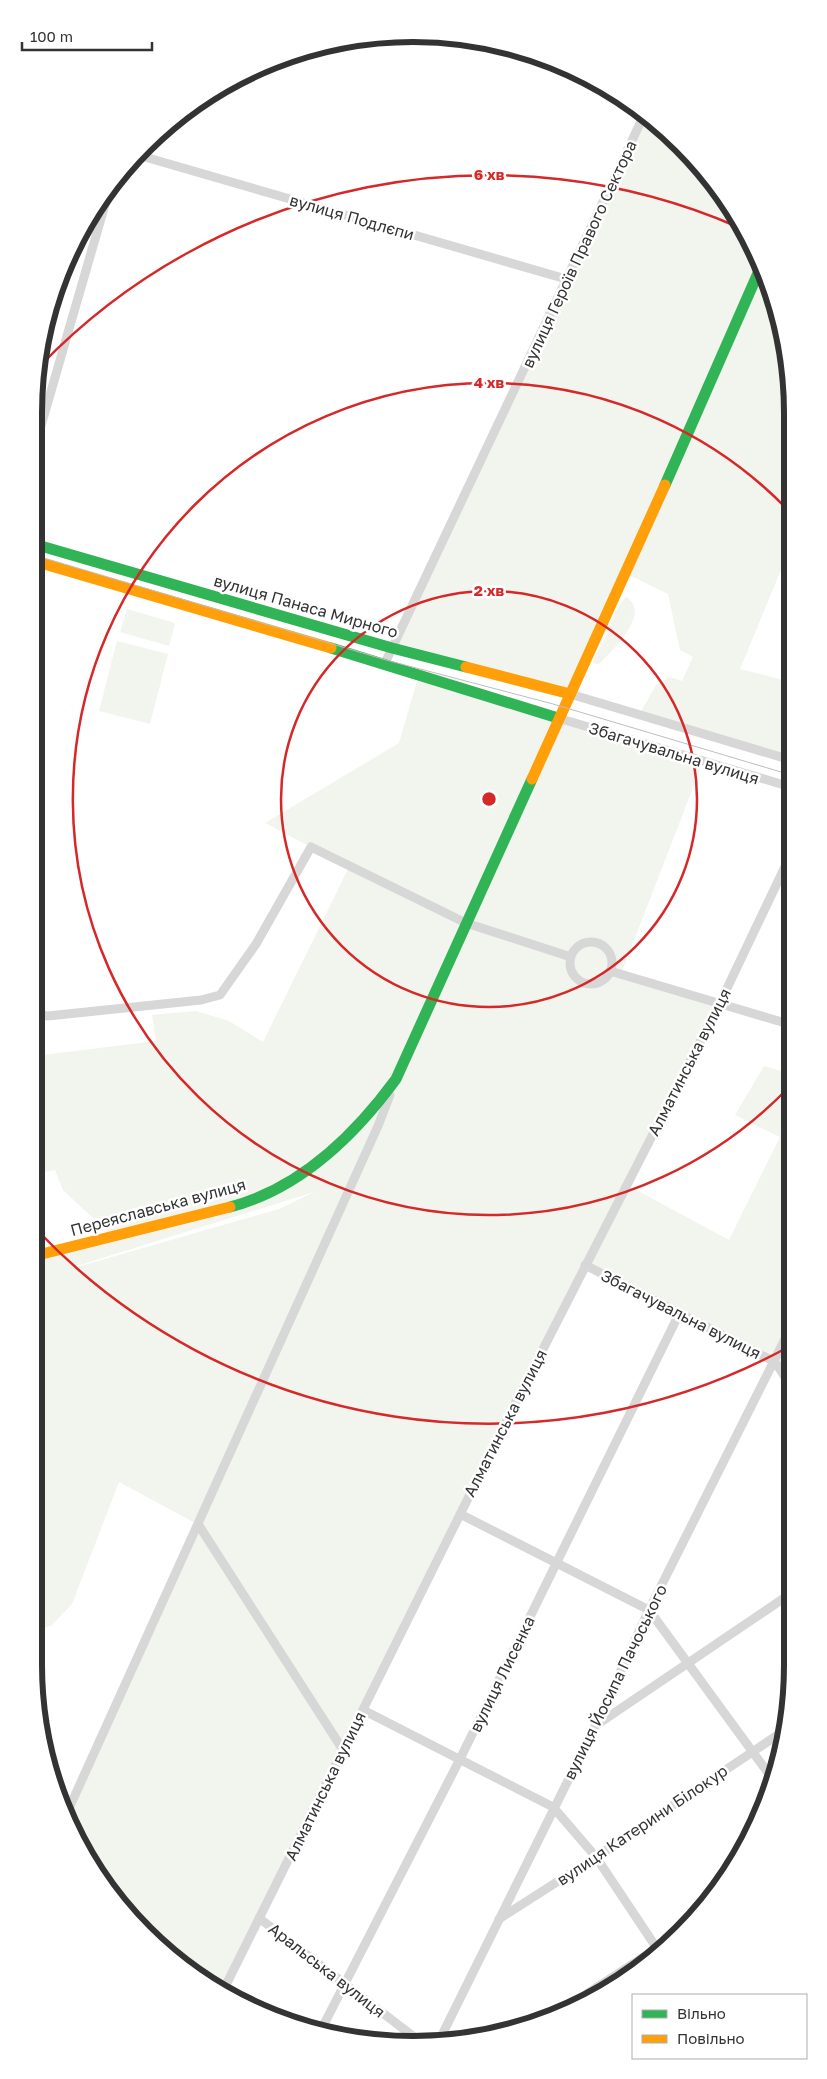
<svg xmlns="http://www.w3.org/2000/svg" width="827" height="2079" viewBox="0 0 827 2079" font-family="'Golos Text',sans-serif">
<rect width="100%" height="100%" fill="#fff"/>
<path fill="#f1f5ed" fill-rule="evenodd" d="M 644,115 L 699,163 L 764,268 L 790,364 L 790,548 L 740,669 L 791,682 L 791,760 L 639,715 L 656,685 L 670,677 L 682,681 L 693,657 L 680,650 L 668,594 L 625,573 L 570,694 L 392,648 Z
M 626,597 C 652,613 613,650 599,664 L 593,663 C 595,652 602,646 606,637 C 612,623 614,608 626,597 Z
M 127,609 L 175,623 L 169,646 L 120,632 Z
M 117,641 L 168,654 L 150,724 L 99,711 Z
M 419,674 L 703,762 L 621,974 L 720,1003 L 627,1185 L 729,1240 L 780,1137 L 735,1115 L 764,1066 L 792,1074 L 793,1389 L 774,1362 L 585,1265 L 222,1993 L 128,1916 L 84,1855 L 66,1815 L 197,1524 L 119,1482 L 72,1604 L 52,1625 L 34,1632 L 34,1256 L 113,1237 L 63,1190 L 55,1170 L 34,1174 L 34,1056 L 156,1041 L 152,1015 L 196,1011 L 229,1021 L 263,1042 L 349,867 L 265,823 L 399,743 ZM 314,1192 L 279,1209 L 77,1267 L 77,1266 Z"/>
<g fill="none" stroke-linecap="round" stroke-linejoin="round">
<path stroke="#d7d7d7" stroke-width="9" d="M 138,155 L 566,279
M 34,450 L 111,184
M 385,663 L 644,115
M 570,694 L 791,760
M 558,718 L 791,787
M570 963a21 21 0 1 1 42 0a21 21 0 1 1-42 0Z
M 610,971 L 792,1025
M 34,1014 L 48,1016 L 201,1000 L 220,995 L 256,944 L 311,847 L 466,923 L 571,957
M 585,1265 L 775,1362 L 793,1389
M 460,1514 L 649,1610 L 774,1781
M 198,1524 L 343,1750
M 363,1710 L 553,1807 L 596,1857 L 658,1950
M 595,1726 L 793,1592
M 66,1815 L 378,1126 L 390,1095
M 259,1918 L 418,2040
M 499,1919 L 596,1857 L 785,1730
M 222,1993 L 516,1402 L 720,1003 L 791,854
M 545,2021 L 665,1943
M 320,2032 L 460,1759 L 679,1314
M 440,2039 L 595,1726 L 649,1610 L 792,1325"/>
<path stroke="#30b455" stroke-width="11" d="M 665,485 L 762,264
M 34,544 L 392,648 L 466,667
M 331,648 L 558,718
M 230,1207 C 299,1189 355,1135 396,1079 L 532,779"/>
<path stroke="#ff9f0a" stroke-width="11" d="M 34,561 L 331,648
M 466,667 L 570,694
M 532,779 L 665,485
M 34,1256 L 230,1207"/>
<path stroke="#bebebe" stroke-width="1" d="M 34,555 L 386,660 L 553,704 L 791,775"/>
</g>
<g fill="none" stroke="#d62828" stroke-width="2.5">
<circle cx="489" cy="799" r="208"/>
<path d="M791 1085A416 416 0 1 1 788 510"/>
<path d="M792 1345A624 624 0 0 1 36 1229M40 366A624 624 0 0 1 738 227"/>
</g>
<g text-anchor="middle" dominant-baseline="central" stroke-width="5" stroke-linejoin="round" paint-order="stroke">
<g font-size="16" fill="#333" stroke="#fff">
<text transform="translate(352 217) rotate(16)">вулиця Подлєпи</text>
<text transform="translate(579 254) rotate(-65)">вулиця Героїв Правого Сектора</text>
<text transform="translate(306 606) rotate(16)">вулиця Панаса Мирного</text>
<text transform="translate(674 753) rotate(17)">Збагачувальна вулиця</text>
<text transform="translate(689 1062) rotate(-63)">Алматинська вулиця</text>
<text transform="translate(158 1207) rotate(-15)">Переяславська вулиця</text>
<text transform="translate(681 1314) rotate(27)">Збагачувальна вулиця</text>
<text transform="translate(505 1423) rotate(-63)">Алматинська вулиця</text>
<text transform="translate(502 1674) rotate(-64)">вулиця Лисенка</text>
<text transform="translate(615 1682) rotate(-64)">вулиця Йосипа Пачоського</text>
<text transform="translate(325 1786) rotate(-64)">Алматинська вулиця</text>
<text transform="translate(642 1825) rotate(-34)">вулиця Катерини Білокур</text>
<text transform="translate(327 1970) rotate(38)">Аральська вулиця</text>
</g>
</g>
<path d="M0 0H827V2079H0ZM413 42H413A371 371 0 0 1 784 413V1665A371 371 0 0 1 413 2036H413A371 371 0 0 1 42 1665V413A371 371 0 0 1 413 42Z" fill="#fff" fill-rule="evenodd"/>
<path fill="none" stroke="#333" stroke-width="6" d="M413 42H413A371 371 0 0 1 784 413V1665A371 371 0 0 1 413 2036H413A371 371 0 0 1 42 1665V413A371 371 0 0 1 413 42Z"/>
<circle cx="489" cy="799" r="8" fill="#d62828" stroke="#fff" stroke-width="2.5"/>
<g font-size="15" text-anchor="middle" font-weight="bold" fill="#d62828" stroke="#fff" stroke-width="5" stroke-linejoin="round" paint-order="stroke">
<text x="489" y="180">6 хв</text>
<text x="489" y="388">4 хв</text>
<text x="489" y="596">2 хв</text>
</g>
<rect x="632" y="1994" width="175" height="65" fill="#ffffff" stroke="#adadad"/>
<rect x="642" y="2010" width="25" height="8" fill="#30b455" stroke="#adadad"/>
<text x="677" y="2019" font-size="15" fill="#333333">Вільно</text>
<rect x="642" y="2035" width="25" height="8" fill="#ff9f0a" stroke="#adadad"/>
<text x="677" y="2044" font-size="15" fill="#333333">Повільно</text>
<path d="M22 42v8h130v-8" fill="none" stroke="#333333" stroke-width="2.5"/>
<text x="30" y="42" font-size="15" fill="#333333" stroke="#ffffff" stroke-width="4" paint-order="stroke">100 m</text>
</svg>
